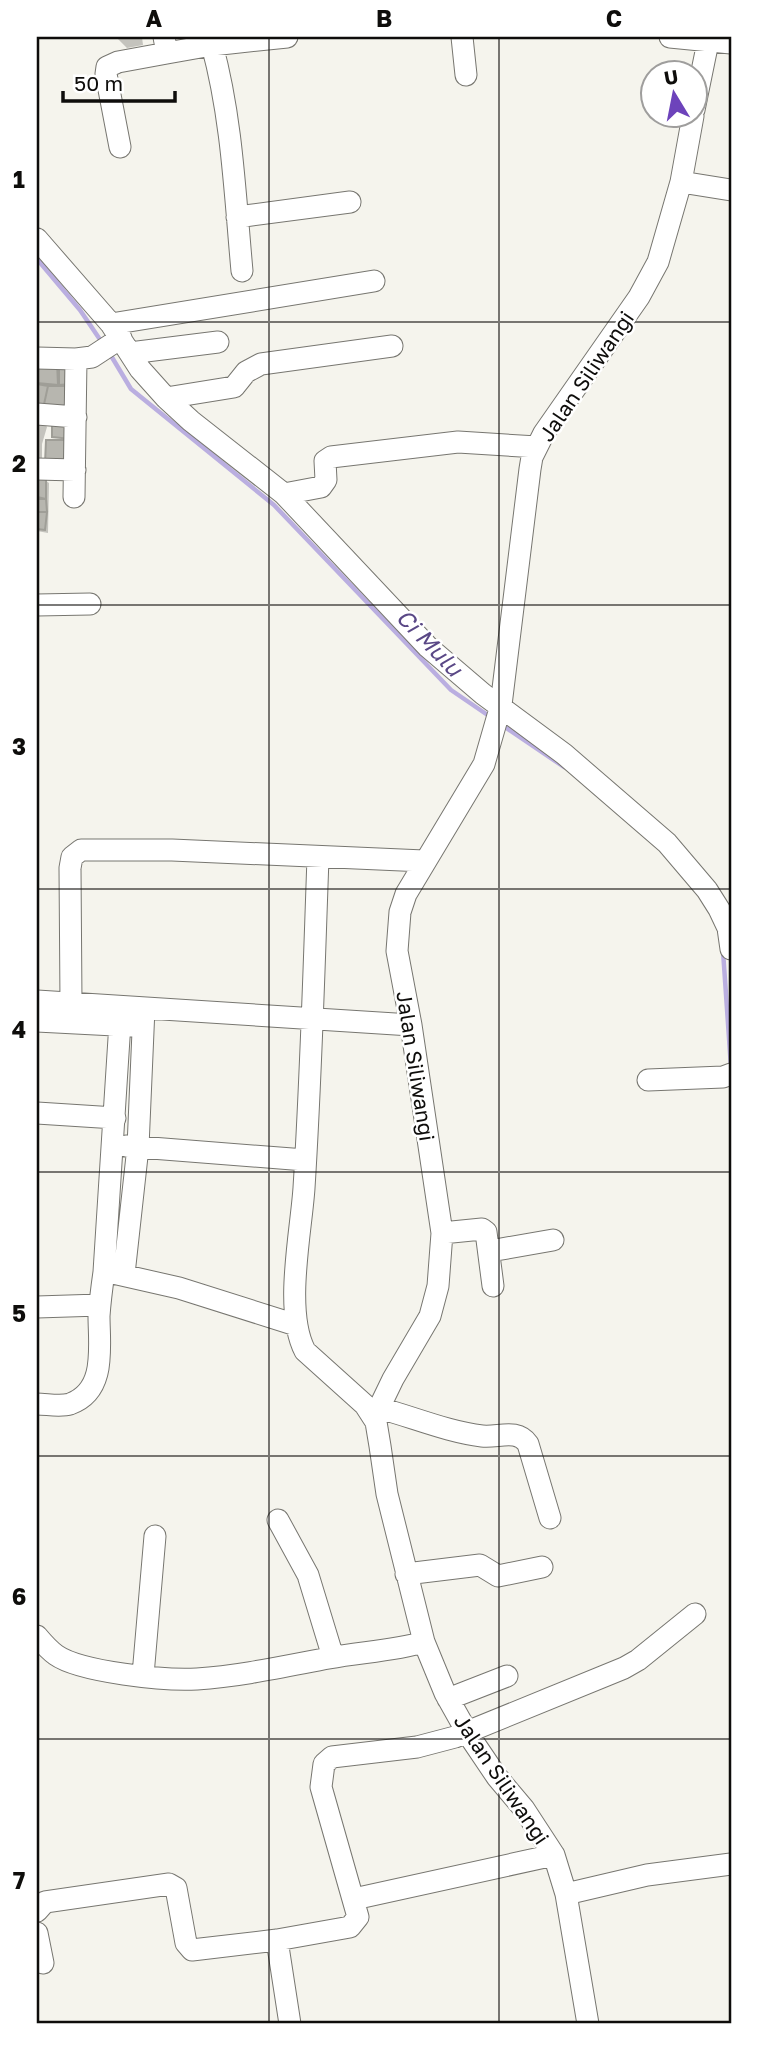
<svg xmlns="http://www.w3.org/2000/svg" width="768" height="2061" viewBox="0 0 768 2061" font-family="'Golos Text',sans-serif">
<rect width="100%" height="100%" fill="#f5f4ed"/>
<path fill="#0003" d="M 116,37 L 142,37 L 143,45 L 127,48 Z
M 37,363 L 69,365 L 74,387 L 37,413 Z
M 37,423 L 44,423 L 47,427 L 42,444 L 42,466 L 37,466 Z
M 37,480 L 45,480 L 49,483 L 48,533 L 37,531 Z"/>
<g fill="none" stroke-linecap="round" stroke-linejoin="round">
<path stroke="#baaee0" stroke-width="4.5" d="M 37,259 L 80,310 L 103,344
M 110,354 L 131,389 L 274,505 L 451,690 L 492,718
M 502,725 L 564,767
M 723,951 L 731,1067"/>
</g>
<path fill="#b7b6af" stroke="#9f9e97" stroke-width="2" d="M 39,361 L 57,362 L 58,385 L 37,383 Z
M 59,363 L 70,363 L 71,384 L 59,385 Z
M 37,384 L 48,386 L 43,409 L 37,410 Z
M 48,386 L 73,386 L 67,409 L 43,409 Z
M 52,418 L 73,421 L 71,439 L 52,437 Z
M 46,440 L 66,440 L 64,465 L 45,464 Z
M 37,478 L 46,478 L 46,499 L 37,497 Z
M 37,499 L 46,499 L 47,512 L 37,512 Z
M 37,512 L 47,512 L 45,530 L 37,529 Z"/>
<g fill="none" stroke-linecap="round" stroke-linejoin="round">
<defs>
<path id="minor" d="M 164,37 L 167,53 L 212,45 C 232,118 235,195 242,271
M 462,37 L 466,75
M 670,37 L 731,43
M 212,45 L 287,37
M 694,110 L 709,37
M 120,147 L 106,74 L 107,67 L 118,62 L 167,53
M 681,182 L 731,190
M 237,217 L 350,202
M 37,239 L 111,324 L 140,369 L 166,398 L 191,421 L 284,494 L 428,647 L 483,694 L 564,754 L 667,843 L 707,890 L 719,909 L 728,928 L 731,949
M 111,324 L 374,281
M 130,353 L 218,342
M 37,358 L 76,359
M 166,398 L 234,387 L 246,372 L 261,364 L 392,346
M 37,414 L 76,417
M 37,469 L 75,470
M 284,494 L 321,487 L 326,480 L 325,461 L 331,457 L 458,442 L 537,447
M 74,497 L 76,359 L 92,357 L 121,338
M 37,605 L 90,604
M 318,858 C 314,968 311,1078 304,1188 C 301,1233 284,1311 305,1351 L 365,1405 L 376,1422
M 37,1001 L 411,1025
M 71,1003 L 70,868 L 72,857 L 81,850 L 172,850 L 424,861
M 37,1021 L 134,1026
M 648,1080 L 723,1077 L 731,1074
M 37,1113 L 115,1118
M 126,1146 L 305,1160
M 442,1233 L 482,1229 L 486,1232 L 493,1286
M 490,1251 L 553,1240
M 113,1273 L 179,1288 L 296,1325
M 124,1274 L 138,1147 L 144,1008
M 37,1307 L 100,1305
M 37,1404 C 47,1404 60,1407 70,1404 C 107,1391 99,1346 99,1316 C 100,1301 102,1286 104,1272 L 121,1007
M 379,1408 C 413,1417 448,1432 482,1436 C 498,1438 517,1428 528,1444 L 550,1518
M 278,1520 L 308,1575 L 333,1657
M 406,1574 L 480,1565 L 498,1576 L 542,1567
M 37,1636 C 42,1642 49,1650 56,1655 C 80,1672 166,1681 197,1679 C 241,1676 286,1666 329,1658 C 361,1652 393,1651 424,1642
M 143,1675 L 155,1536
M 448,1699 L 507,1676
M 566,1894 L 647,1875 L 731,1864
M 354,1899 L 554,1855
M 37,1911 L 45,1902 L 169,1884 L 176,1888 L 186,1943 L 192,1950 L 277,1940 L 350,1927 L 358,1917 L 321,1787 L 324,1764 L 332,1757 L 417,1747 L 455,1737 L 624,1668 L 638,1660 L 695,1614
M 37,1933 L 43,1963
M 277,1940 L 290,2024
M 588,2024 L 566,1894 L 554,1855 L 524,1809 L 497,1777 L 468,1734 L 445,1693 L 424,1642 L 387,1494 L 380,1446 L 376,1422 L 379,1408 L 393,1379 L 430,1316 L 438,1286 L 442,1233 L 411,1025 L 397,951 L 400,912 L 406,894 L 484,764 L 501,705 L 530,469 L 532,457 L 544,433 L 639,297 L 658,262 L 681,182 L 693,116"/>
</defs>
<use href="#minor" stroke="#777670" stroke-width="23"/>
<use href="#minor" stroke="#fff" stroke-width="21"/>
</g>
<path fill="none" stroke="#0e0d0b" stroke-width="2" stroke-opacity="0.55" d="M 269,37 L 269,2024M 499,37 L 499,2024M 37,322 L 731,322M 37,605 L 731,605M 37,889 L 731,889M 37,1172 L 731,1172M 37,1456 L 731,1456M 37,1739 L 731,1739"/>
<g text-anchor="middle" dominant-baseline="central" stroke-width="5" stroke-linejoin="round" paint-order="stroke">
<g font-size="21" fill="#0e0d0b" stroke="#fff">
<text transform="translate(586 376) rotate(-56)">Jalan Siliwangi</text>
<text transform="translate(416 1066) rotate(81)">Jalan Siliwangi</text>
<text transform="translate(502 1779) rotate(56)">Jalan Siliwangi</text>
</g>
<g font-size="23" font-style="italic" fill="#5a4886" stroke="#fff">
<text transform="translate(430 642) rotate(46)">Ci Mulu</text>
</g>
</g>
<rect width="768" height="2061" fill="none" stroke="#ffffff" stroke-width="77"/>
<g transform="translate(674 94) rotate(350)"><circle r="33" fill="#ffffff" stroke="#9f9e9d" stroke-width="2"/>
<path d="M0-5L12 26L0 18L-12 26Z" fill="#6d43bb"/>
<text y="-10" font-size="19" font-weight="bold" text-anchor="middle" fill="#0e0d0b">U</text>
</g>
<path d="M63 91v10h112v-10" fill="none" stroke="#0e0d0b" stroke-width="3.5"/>
<text x="74" y="91" font-size="21" fill="#0e0d0b" stroke="#ffffff" stroke-width="5" paint-order="stroke">50 m</text>
<rect x="38" y="38" width="692" height="1984" fill="none" stroke="#0e0d0b" stroke-width="2.5"/>
<g font-size="23" text-anchor="middle" font-weight="bold" fill="#0e0d0b">
<text x="154" y="27">A</text>
<text x="384" y="27">B</text>
<text x="614" y="27">C</text>
<text x="19" y="188">1</text>
<text x="19" y="472">2</text>
<text x="19" y="755">3</text>
<text x="19" y="1038">4</text>
<text x="19" y="1322">5</text>
<text x="19" y="1605">6</text>
<text x="19" y="1889">7</text>
</g>
</svg>
